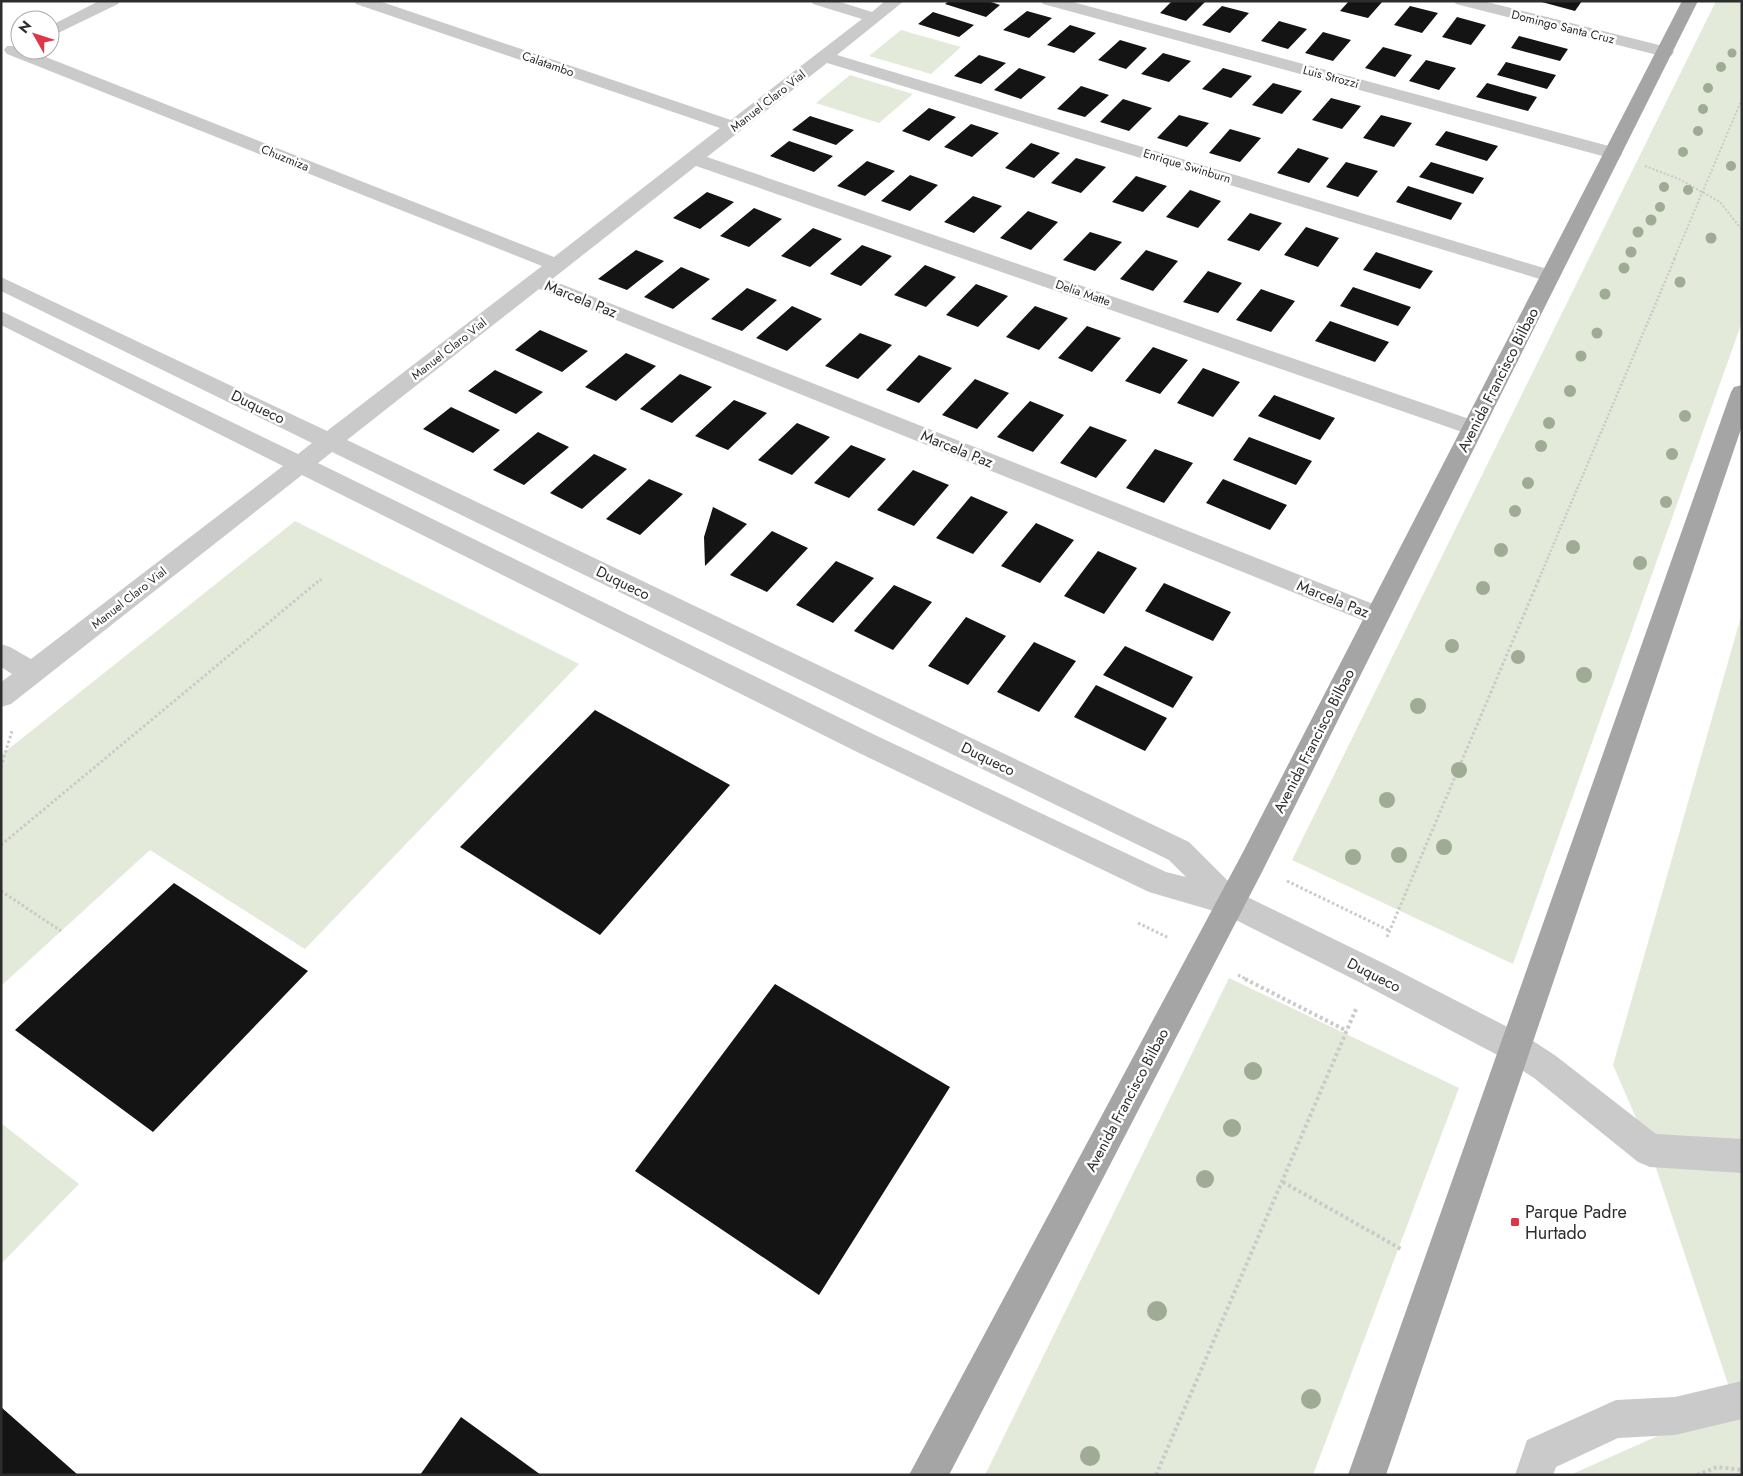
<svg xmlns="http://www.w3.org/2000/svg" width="1743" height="1476" viewBox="0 0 1743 1476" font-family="Jost,sans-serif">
<rect width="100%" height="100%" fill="#fff"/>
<path fill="#e3eada" d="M 1716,1 L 1742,1 L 1742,322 L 1513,964 L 1292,860 Z
M 901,30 L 961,47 L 931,74 L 869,56 Z
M 850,75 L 913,94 L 879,123 L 816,103 Z
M 295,521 L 579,664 L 305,949 L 150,850 L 1,986 L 1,755 Z
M 1742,613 L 1742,1475 L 1570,1475 L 1734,1402 L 1650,1150 L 1613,1065 Z
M 1229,978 L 1459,1088 L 1313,1475 L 985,1475 Z
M 1,1123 L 79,1184 L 1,1264 Z"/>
<path fill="#141414" d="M 949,1 L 988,1 L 1000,5 L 986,17 L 945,4 Z
M 1172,1 L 1206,1 L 1186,21 L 1160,13 Z
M 1349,1 L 1383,1 L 1368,18 L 1340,11 Z
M 1538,1 L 1582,1 L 1575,11 Z
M 1222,6 L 1249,13 L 1230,33 L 1202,25 Z
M 1410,6 L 1438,13 L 1422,33 L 1394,25 Z
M 1027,11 L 1052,18 L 1029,38 L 1003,30 Z
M 933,12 L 974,25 L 959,37 L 918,24 Z
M 1457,17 L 1486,25 L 1471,45 L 1442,37 Z
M 1279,21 L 1307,29 L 1288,49 L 1261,41 Z
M 1070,25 L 1096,33 L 1074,53 L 1047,45 Z
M 1323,32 L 1351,40 L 1333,61 L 1305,53 Z
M 1519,36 L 1568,49 L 1560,61 L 1511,48 Z
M 1120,40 L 1147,48 L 1126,69 L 1098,60 Z
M 1383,47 L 1412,55 L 1395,77 L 1365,68 Z
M 1163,53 L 1191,61 L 1169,82 L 1141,74 Z
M 979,55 L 1006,63 L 981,84 L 954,76 Z
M 1426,60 L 1456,68 L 1439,90 L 1409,81 Z
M 1506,62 L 1556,75 L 1547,89 L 1497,75 Z
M 1019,68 L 1046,77 L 1021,99 L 994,90 Z
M 1223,68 L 1252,76 L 1231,98 L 1202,89 Z
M 1273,83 L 1302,91 L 1282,114 L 1252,105 Z
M 1487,83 L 1537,97 L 1528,111 L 1476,97 Z
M 1081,86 L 1109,95 L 1085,117 L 1057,109 Z
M 1331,98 L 1361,106 L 1342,129 L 1312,120 Z
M 1123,99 L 1152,108 L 1129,131 L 1100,122 Z
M 929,108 L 956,117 L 929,141 L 902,131 Z
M 1179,115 L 1209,123 L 1187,147 L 1157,138 Z
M 1381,115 L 1412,123 L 1394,147 L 1363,138 Z
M 810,116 L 854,130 L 836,145 L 792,130 Z
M 971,124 L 999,133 L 972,157 L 944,147 Z
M 1230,129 L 1261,138 L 1240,162 L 1209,153 Z
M 1446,131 L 1498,146 L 1487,161 L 1435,145 Z
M 789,141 L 833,156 L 814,172 L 770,156 Z
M 1031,143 L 1060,153 L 1034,178 L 1005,168 Z
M 1298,148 L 1329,158 L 1309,183 L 1277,173 Z
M 1076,158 L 1106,167 L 1081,193 L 1051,183 Z
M 867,161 L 895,171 L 865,196 L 837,186 Z
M 1346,162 L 1378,171 L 1358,197 L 1326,187 Z
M 1431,162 L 1484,178 L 1473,194 L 1419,177 Z
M 910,175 L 938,185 L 910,211 L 881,201 Z
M 1136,176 L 1167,186 L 1143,212 L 1112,202 Z
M 1408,186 L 1462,203 L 1451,220 L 1396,202 Z
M 1190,190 L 1221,201 L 1198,228 L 1166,217 Z
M 707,192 L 734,202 L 700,229 L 673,218 Z
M 973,196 L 1002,206 L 974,233 L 944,222 Z
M 754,208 L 782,219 L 749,247 L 720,236 Z
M 1028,211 L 1058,222 L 1031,250 L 1000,238 Z
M 1250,213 L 1282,223 L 1259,251 L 1227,240 Z
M 1306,227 L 1339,238 L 1318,267 L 1284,255 Z
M 813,228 L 842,239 L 810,267 L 781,256 Z
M 1090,232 L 1122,242 L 1095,271 L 1063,260 Z
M 862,245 L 892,256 L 861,286 L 830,274 Z
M 636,250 L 664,261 L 627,290 L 598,279 Z
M 1146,250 L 1178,261 L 1153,291 L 1120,279 Z
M 1376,252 L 1433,271 L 1420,289 L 1363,270 Z
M 925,265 L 956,277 L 926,307 L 894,295 Z
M 681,267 L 710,279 L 673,309 L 644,297 Z
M 1208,271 L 1242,283 L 1218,313 L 1183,302 Z
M 976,284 L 1008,296 L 978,327 L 946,315 Z
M 1353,287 L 1411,307 L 1398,326 L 1340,306 Z
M 747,288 L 777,300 L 742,331 L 711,319 Z
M 1261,289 L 1295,301 L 1271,332 L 1236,320 Z
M 792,306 L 822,319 L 787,351 L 756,338 Z
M 1035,306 L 1068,318 L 1039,350 L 1006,337 Z
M 1330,321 L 1389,342 L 1375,362 L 1315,341 Z
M 1087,326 L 1121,338 L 1092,372 L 1058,358 Z
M 540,330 L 588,351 L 562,372 L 515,350 Z
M 860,333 L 892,345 L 858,379 L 825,366 Z
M 1153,347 L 1188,360 L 1160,394 L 1125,381 Z
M 626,353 L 656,366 L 616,401 L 585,387 Z
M 919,355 L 952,368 L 919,403 L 886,390 Z
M 1203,368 L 1240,382 L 1213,417 L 1177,403 Z
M 495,370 L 543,392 L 516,414 L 468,391 Z
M 680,374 L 712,387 L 672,423 L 640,409 Z
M 975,379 L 1009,393 L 977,429 L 942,415 Z
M 1274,395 L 1335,418 L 1320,440 L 1258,416 Z
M 734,400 L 767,413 L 728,450 L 695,436 Z
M 1030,401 L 1064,415 L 1033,452 L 997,437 Z
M 451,407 L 500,430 L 473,453 L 423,429 Z
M 797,423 L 830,437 L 792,475 L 758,460 Z
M 1090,426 L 1127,440 L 1096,478 L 1060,463 Z
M 538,432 L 569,447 L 524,485 L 493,470 Z
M 1249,437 L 1312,461 L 1296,485 L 1233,460 Z
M 851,445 L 886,459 L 849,498 L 814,483 Z
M 1155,449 L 1193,463 L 1164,503 L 1126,488 Z
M 594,454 L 627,469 L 582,509 L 550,493 Z
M 913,470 L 949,485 L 914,526 L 877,510 Z
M 649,479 L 683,494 L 640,535 L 606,519 Z
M 1223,479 L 1287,505 L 1270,530 L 1206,503 Z
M 971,496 L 1008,512 L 973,554 L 936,538 Z
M 713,507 L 747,524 L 705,566 L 704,537 Z
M 1036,523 L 1074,540 L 1040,583 L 1001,566 Z
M 772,531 L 808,548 L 767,592 L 730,575 Z
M 1098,551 L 1137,568 L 1104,614 L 1064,596 Z
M 836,561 L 874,578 L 833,623 L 796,605 Z
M 1164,583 L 1231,612 L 1213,641 L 1145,611 Z
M 894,585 L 932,602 L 893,650 L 854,631 Z
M 966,617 L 1006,636 L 968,685 L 928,666 Z
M 1034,642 L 1076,661 L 1039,712 L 997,692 Z
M 1125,646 L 1193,677 L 1173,708 L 1103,675 Z
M 1096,685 L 1167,718 L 1145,751 L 1074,717 Z
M 595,710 L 730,785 L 600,935 L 460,847 Z
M 174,883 L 308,971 L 153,1132 L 15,1030 Z
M 775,984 L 950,1087 L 819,1295 L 635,1171 Z
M 1,1407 L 78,1475 L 1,1475 Z
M 461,1417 L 541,1475 L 420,1475 Z"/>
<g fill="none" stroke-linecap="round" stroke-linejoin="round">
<path stroke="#cacaca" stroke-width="2" stroke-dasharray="2 2" stroke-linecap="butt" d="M 1645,166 L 1679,179 L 1720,202 L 1742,230
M 1674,259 L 1742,99"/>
<path stroke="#cacaca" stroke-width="2.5" stroke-dasharray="2 2" stroke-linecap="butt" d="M 320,581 L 323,578
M 1538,581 L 1675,258"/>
<path stroke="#cacaca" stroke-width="3" stroke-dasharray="2.5 2.5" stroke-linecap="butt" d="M 1,767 L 12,731
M 1,845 L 321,579
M 1287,881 L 1390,931
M 1,891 L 61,931
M 1138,923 L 1169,938
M 1387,937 L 1539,579
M 1238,975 L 1248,980"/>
<path stroke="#cacaca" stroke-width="4" stroke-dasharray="3 3" stroke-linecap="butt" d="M 1245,979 L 1347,1031
M 1283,1182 L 1401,1249
M 1156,1475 L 1356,1009
M 1697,1475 L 1717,1467 L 1742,1470"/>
<path fill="#cacaca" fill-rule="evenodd" d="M 99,1 L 120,1 L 118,4 L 50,37 L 50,26 Z
M 354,1 L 379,1 L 731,120 L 862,19 L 813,4 L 811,1 L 837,1 L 872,12 L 885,1 L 904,1 L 837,55 L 1557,272 L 1560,276 L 1557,280 L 1550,282 L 1543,280 L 827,63 L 707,157 L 1481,423 L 1484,428 L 1481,433 L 1473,436 L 1465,433 L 696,166 L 551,280 L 1386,609 L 1390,616 L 1386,623 L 1377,626 L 539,289 L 347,440 L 1189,842 L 1241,894 L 1383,963 L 1527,1037 L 1556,1056 L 1656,1134 L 1742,1139 L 1742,1173 L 1650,1167 L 1638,1162 L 1534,1078 L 1505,1059 L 1361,983 L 1224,914 L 1149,892 L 855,751 L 302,475 L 11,704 L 1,707 L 1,682 L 12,674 L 1,667 L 1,644 L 10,647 L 31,659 L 283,466 L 1,325 L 1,311 L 298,454 L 312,443 L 1,291 L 1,277 L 327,431 L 542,266 L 7,54 L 4,50 L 7,46 L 19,46 L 20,50 L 28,50 L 554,257 L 720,128 L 356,4 ZM 332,452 L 1169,860 L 1186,877 L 1166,872 L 875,735 L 318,463 Z
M 1041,1 L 1069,1 L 1620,149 L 1622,153 L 1620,157 L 1613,159 L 1606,157 L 1043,4 Z
M 1454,1 L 1483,1 L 1671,48 L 1674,52 L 1671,56 L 1665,57 L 1456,4 Z
M 1742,1381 L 1742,1419 L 1675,1435 L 1618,1438 L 1556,1467 L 1553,1475 L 1515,1475 L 1527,1440 L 1616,1400 L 1675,1397 Z"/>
<path fill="#a5a5a5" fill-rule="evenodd" d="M 1682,1 L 1698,1 L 1262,872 L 949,1475 L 909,1475 L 1242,854 Z
M 1742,385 L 1742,426 L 1386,1475 L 1348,1475 L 1731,392 L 1734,387 Z"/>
</g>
<g fill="#9fab94">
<circle cx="1732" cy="53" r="4.5"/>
<circle cx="1721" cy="67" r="5"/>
<circle cx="1708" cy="88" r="5"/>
<circle cx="1703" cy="109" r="5"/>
<circle cx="1698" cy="131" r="5"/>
<circle cx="1683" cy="152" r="5"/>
<circle cx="1731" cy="166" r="5"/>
<circle cx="1664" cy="187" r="5"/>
<circle cx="1688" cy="190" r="5"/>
<circle cx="1660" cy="207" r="5"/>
<circle cx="1651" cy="220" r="5.5"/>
<circle cx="1638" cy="232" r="5.5"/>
<circle cx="1711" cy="238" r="5.5"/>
<circle cx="1631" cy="252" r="5.5"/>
<circle cx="1624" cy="268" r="5.5"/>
<circle cx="1680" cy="282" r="5.5"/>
<circle cx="1605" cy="294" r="5.5"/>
<circle cx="1597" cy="333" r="5.5"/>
<circle cx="1581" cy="356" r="5.5"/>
<circle cx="1570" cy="391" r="6"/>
<circle cx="1685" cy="416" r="6"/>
<circle cx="1549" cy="423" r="6"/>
<circle cx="1541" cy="446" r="6"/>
<circle cx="1672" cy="454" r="6"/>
<circle cx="1528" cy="483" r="6"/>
<circle cx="1666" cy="502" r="6"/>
<circle cx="1515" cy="511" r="6"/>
<circle cx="1573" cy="547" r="7"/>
<circle cx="1501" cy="550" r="7"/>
<circle cx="1640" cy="563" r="7"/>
<circle cx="1483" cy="588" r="7"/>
<circle cx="1452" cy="646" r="7"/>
<circle cx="1518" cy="657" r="7"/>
<circle cx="1584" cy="675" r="8"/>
<circle cx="1418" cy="706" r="8"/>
<circle cx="1459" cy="770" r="8"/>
<circle cx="1387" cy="800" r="8"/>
<circle cx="1444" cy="847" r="8"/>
<circle cx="1399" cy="855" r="8"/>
<circle cx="1353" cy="857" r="8"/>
<circle cx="1253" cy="1071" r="9"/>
<circle cx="1232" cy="1128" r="9"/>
<circle cx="1205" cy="1179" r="9"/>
<circle cx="1157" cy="1311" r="10"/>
<circle cx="1311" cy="1399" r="10"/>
<circle cx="1090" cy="1456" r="10"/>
</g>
<rect fill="#dc3647" stroke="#fff" stroke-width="2" x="1510" y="1217" width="10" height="10" rx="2.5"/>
<g text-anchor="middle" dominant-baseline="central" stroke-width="5" stroke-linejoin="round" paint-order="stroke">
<g font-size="12" fill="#2d2d2d" stroke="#fff">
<text transform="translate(1563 27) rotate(14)">Domingo Santa Cruz</text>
<text transform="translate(548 64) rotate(19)">Calatambo</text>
<text transform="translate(1331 77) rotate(15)">Luis Strozzi</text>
<text transform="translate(768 101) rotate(-38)">Manuel Claro Vial</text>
<text transform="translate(285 158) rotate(22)">Chuzmiza</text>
<text transform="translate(1187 166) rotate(17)">Enrique Swinburn</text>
<text transform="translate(1083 293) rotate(19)">Delia Matte</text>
<text transform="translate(449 349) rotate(-38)">Manuel Claro Vial</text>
<text transform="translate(129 598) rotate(-38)">Manuel Claro Vial</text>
</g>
<g font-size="15" fill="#2d2d2d" stroke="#fff">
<text transform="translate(581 299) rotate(22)">Marcela Paz</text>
<text transform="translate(1498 380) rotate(-63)">Avenida Francisco Bilbao</text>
<text transform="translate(258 407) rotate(26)">Duqueco</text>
<text transform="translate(957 449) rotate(22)">Marcela Paz</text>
<text transform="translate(623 583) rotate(26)">Duqueco</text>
<text transform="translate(1333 599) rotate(22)">Marcela Paz</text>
<text transform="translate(1314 741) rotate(-63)">Avenida Francisco Bilbao</text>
<text transform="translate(988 759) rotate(26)">Duqueco</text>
<text transform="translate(1374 975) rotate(27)">Duqueco</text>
<text transform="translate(1127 1100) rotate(-62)">Avenida Francisco Bilbao</text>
</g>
<g font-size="18" fill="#2d2d2d" stroke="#fff" text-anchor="start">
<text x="1525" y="1212">Parque Padre<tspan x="1525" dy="21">Hurtado</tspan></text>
</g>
</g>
<rect width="1743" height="1476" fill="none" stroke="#2d2d2d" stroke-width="5"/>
<g transform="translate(35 35) rotate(309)"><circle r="24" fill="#ffffff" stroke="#ababab"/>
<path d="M0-4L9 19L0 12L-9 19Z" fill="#dc3647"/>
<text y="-8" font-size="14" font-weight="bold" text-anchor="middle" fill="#2d2d2d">N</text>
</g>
</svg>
